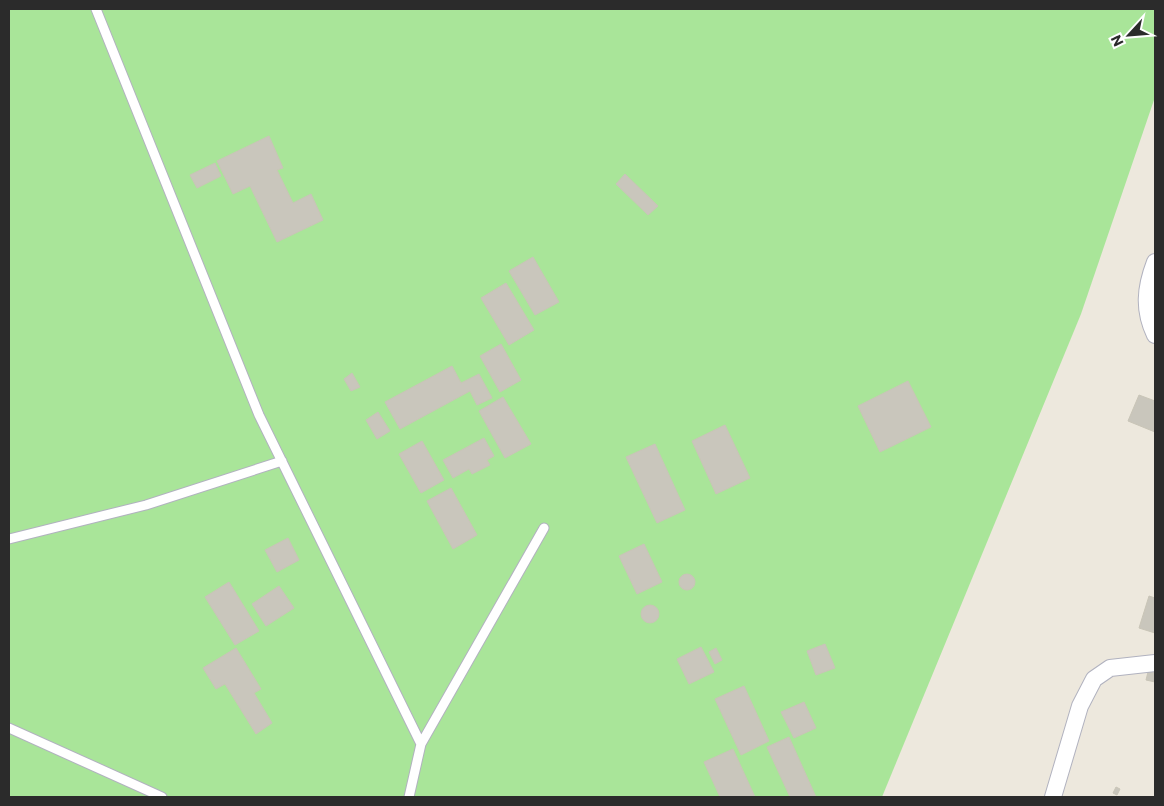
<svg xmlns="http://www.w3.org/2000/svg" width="1164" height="806" viewBox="0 0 1164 806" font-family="Commissioner,sans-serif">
<rect width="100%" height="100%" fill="#ede8dd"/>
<path fill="#a9e599" d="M 9,9 L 1155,9 L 1155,97 L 1081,314 L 882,797 L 9,797 Z"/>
<path fill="#c9c6bc" stroke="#c9c5b7" d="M 269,136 L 283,168 L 277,170 L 293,203 L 311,194 L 323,220 L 277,242 L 250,186 L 233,194 L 217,161 Z
M 215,163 L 221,176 L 197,188 L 190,175 Z
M 625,174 L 658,206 L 648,215 L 616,184 Z
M 533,257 L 559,302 L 535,315 L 509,271 Z
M 506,283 L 534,330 L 509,345 L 481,298 Z
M 501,344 L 521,380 L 500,392 L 480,356 Z
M 452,366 L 461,383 L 479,374 L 492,398 L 477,405 L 470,391 L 400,429 L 385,402 Z
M 352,373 L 360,387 L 351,391 L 344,379 Z
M 908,381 L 931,427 L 880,452 L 858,406 Z
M 1139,395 L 1155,401 L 1155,432 L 1128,421 Z
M 503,397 L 531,444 L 505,458 L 479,411 Z
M 378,412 L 390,431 L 377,439 L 366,420 Z
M 725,425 L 750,478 L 716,494 L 692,441 Z
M 484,438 L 494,456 L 487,460 L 490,465 L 472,474 L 469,469 L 453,478 L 443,460 Z
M 422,441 L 444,480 L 421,493 L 399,454 Z
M 655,444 L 685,510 L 657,523 L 626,457 Z
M 451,488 L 477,535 L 453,549 L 427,501 Z
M 288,538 L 299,560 L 277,572 L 265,550 Z
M 644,544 L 662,582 L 637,594 L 619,556 Z
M679 582a8 8 0 1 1 16 0a8 8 0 1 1-16 0Z
M 229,582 L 259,631 L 235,645 L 205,597 Z
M 279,586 L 294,608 L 266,626 L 252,604 Z
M 1149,596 L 1155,598 L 1155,633 L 1139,628 Z
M641 614a9 9 0 1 1 18 0a9 9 0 1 1-18 0Z
M 825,644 L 835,668 L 816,675 L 807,651 Z
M 701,647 L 714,672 L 689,684 L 677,659 Z
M 236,648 L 261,689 L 254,693 L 272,723 L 256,734 L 225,684 L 216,689 L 203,668 Z
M 716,648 L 722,660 L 715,664 L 709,652 Z
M 1149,668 L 1155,669 L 1155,682 L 1146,680 Z
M 744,686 L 769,741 L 741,755 L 715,699 Z
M 804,702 L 816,728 L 794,738 L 781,712 Z
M 789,737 L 816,797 L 790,797 L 767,747 Z
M 733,749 L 755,797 L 720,797 L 704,762 Z
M 1116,787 L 1120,789 L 1117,795 L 1113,793 Z"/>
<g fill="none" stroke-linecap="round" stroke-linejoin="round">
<defs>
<path id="service" d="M 96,9 L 259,415 L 421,744 L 409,797
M 9,539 L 146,505 L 282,461
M 9,728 L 162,797
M 421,744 L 544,528"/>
<path id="minor" d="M 1155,262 C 1145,288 1143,310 1155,335
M 1053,797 L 1080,706 L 1094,679 L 1110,668 L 1155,663"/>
</defs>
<use href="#service" stroke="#b1b2bf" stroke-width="11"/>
<use href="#minor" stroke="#b1b2bf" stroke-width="18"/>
<use href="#service" stroke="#fff" stroke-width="9"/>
<use href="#minor" stroke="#fff" stroke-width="16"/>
</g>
<rect width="1164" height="806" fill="none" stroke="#2b2b2b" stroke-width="20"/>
<g transform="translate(1129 35) rotate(244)" stroke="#ffffff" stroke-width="4" paint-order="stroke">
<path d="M0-4L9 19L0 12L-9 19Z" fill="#2b2b2b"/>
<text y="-8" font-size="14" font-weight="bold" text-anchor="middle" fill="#2b2b2b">N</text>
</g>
</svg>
